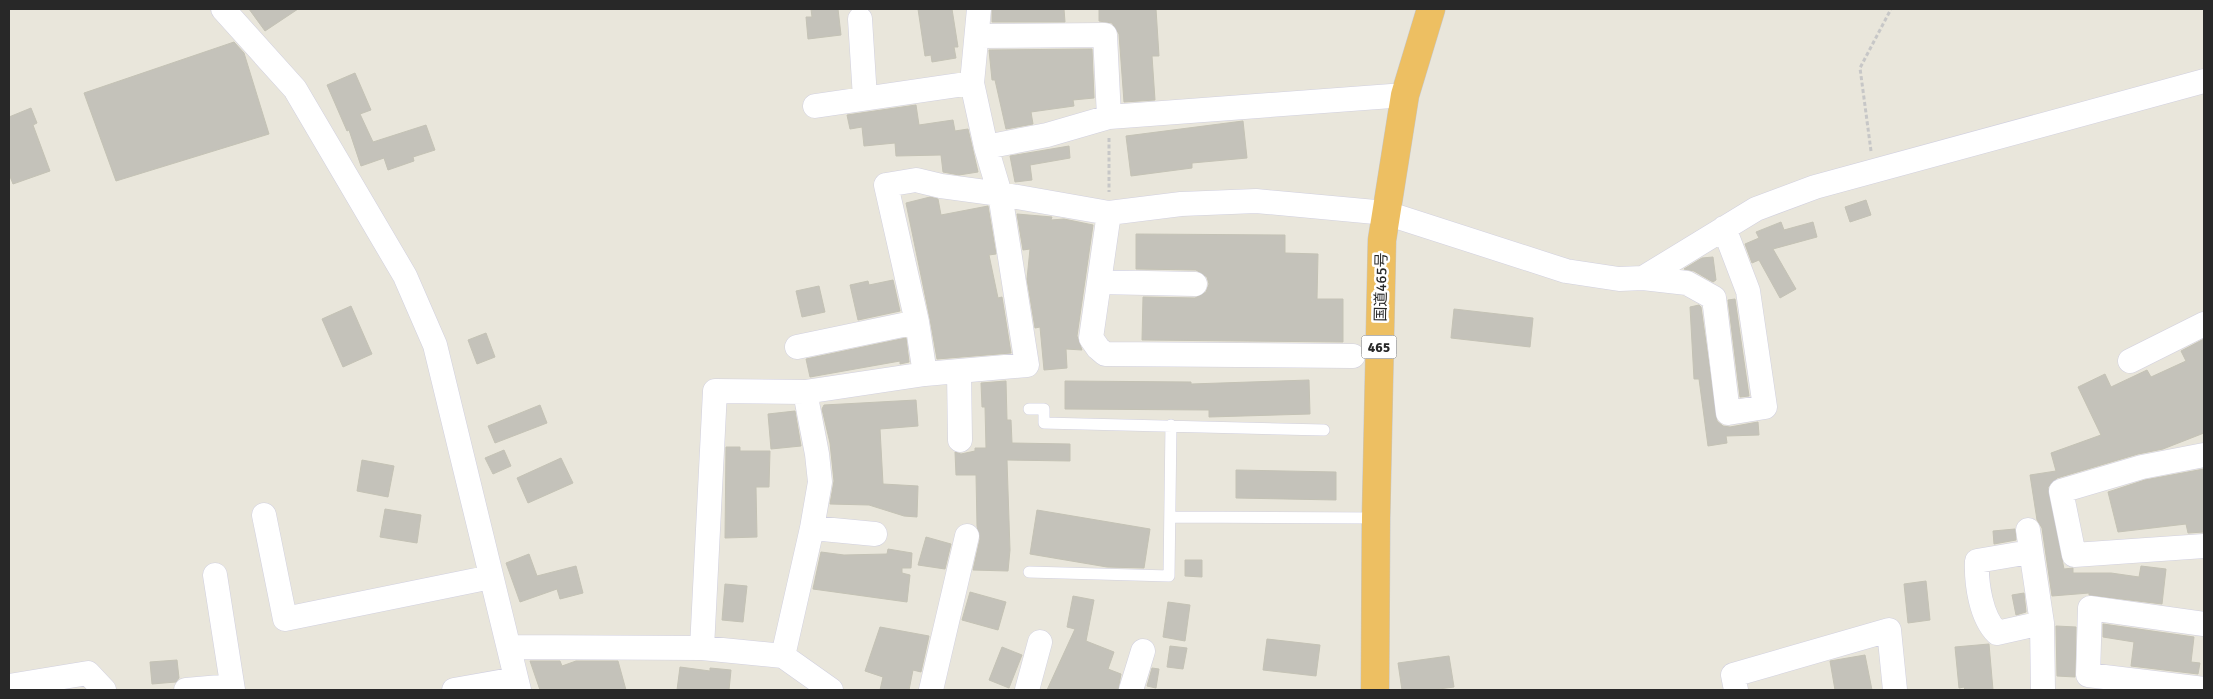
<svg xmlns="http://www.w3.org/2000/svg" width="2213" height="699" viewBox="0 0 2213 699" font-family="Signika,'Noto Sans JP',sans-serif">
<rect width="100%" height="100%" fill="#e9e6db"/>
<path fill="#c4c2ba" stroke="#c4c2b5" d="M 249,9 L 298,9 L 265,31 Z
M 811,9 L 838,9 L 841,35 L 808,39 L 806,17 L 812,17 Z
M 918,9 L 952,9 L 958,47 L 954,47 L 956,58 L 932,62 L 931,55 L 925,56 Z
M 992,9 L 1064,9 L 1065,22 L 992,22 Z
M 1099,9 L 1156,9 L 1159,56 L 1152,56 L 1155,100 L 1124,102 L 1119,34 L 1112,23 L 1099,21 Z
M 234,42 L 244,53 L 269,134 L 116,181 L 84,93 Z
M 1092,49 L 1094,98 L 1073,100 L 1074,106 L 1031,112 L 1033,124 L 1006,129 L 995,80 L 992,80 L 989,50 Z
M 355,73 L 371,110 L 360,114 L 373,142 L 426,125 L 435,150 L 413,157 L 414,161 L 388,170 L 384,158 L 361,166 L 349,130 L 347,131 L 327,85 Z
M 916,105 L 919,125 L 953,120 L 955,131 L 968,129 L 978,172 L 959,175 L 943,172 L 941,155 L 896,156 L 895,143 L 864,146 L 862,127 L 850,129 L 847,115 Z
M 31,108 L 37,123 L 33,125 L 50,171 L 13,184 L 9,174 L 9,117 Z
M 1243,121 L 1247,158 L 1192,163 L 1192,168 L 1131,176 L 1126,136 Z
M 1069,146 L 1070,158 L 1030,165 L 1032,180 L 1015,182 L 1010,156 Z
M 930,197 L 938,199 L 941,215 L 988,206 L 996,254 L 989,255 L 998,298 L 1002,297 L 1011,353 L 937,359 L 930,319 L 906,203 Z
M 1866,200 L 1871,215 L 1850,222 L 1845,207 Z
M 1017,214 L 1052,217 L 1051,220 L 1064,219 L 1093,225 L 1077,336 L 1082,350 L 1066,349 L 1067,368 L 1044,370 L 1040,327 L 1035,328 L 1027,279 L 1030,249 L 1023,250 Z
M 1781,222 L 1784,230 L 1813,222 L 1817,237 L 1773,249 L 1796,289 L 1780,298 L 1759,260 L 1752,263 L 1745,244 L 1759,238 L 1756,232 Z
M 1136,234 L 1285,235 L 1285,253 L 1318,254 L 1317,299 L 1343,299 L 1343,342 L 1142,340 L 1143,297 L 1195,298 L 1206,292 L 1209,284 L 1207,277 L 1196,270 L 1136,269 Z
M 1713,257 L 1716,280 L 1713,282 L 1694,271 L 1684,269 L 1702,258 Z
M 893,280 L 900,311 L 858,320 L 850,285 L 868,281 L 869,285 Z
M 819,286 L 825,312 L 802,317 L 796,291 Z
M 1735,299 L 1749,396 L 1740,397 L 1728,300 Z
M 1699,305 L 1701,307 L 1717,421 L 1723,426 L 1730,427 L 1758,422 L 1759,435 L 1726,436 L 1727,443 L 1708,446 L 1699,379 L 1694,379 L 1690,307 Z
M 351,306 L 372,354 L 343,367 L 322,319 Z
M 1454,309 L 1533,318 L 1530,347 L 1451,338 Z
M 486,333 L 495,357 L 477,364 L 468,340 Z
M 906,338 L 909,362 L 900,364 L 900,361 L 810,377 L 806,359 Z
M 2204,339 L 2204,433 L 2163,449 L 2138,454 L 2057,478 L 2048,487 L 2064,569 L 2073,568 L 2073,573 L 2111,573 L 2139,577 L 2141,566 L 2166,569 L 2162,604 L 2089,595 L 2089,593 L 2052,596 L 2042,528 L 2037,520 L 2030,475 L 2056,471 L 2051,453 L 2101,435 L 2078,387 L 2105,374 L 2111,387 L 2147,370 L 2151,377 L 2186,361 L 2181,351 Z
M 1309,380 L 1310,414 L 1209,417 L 1209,410 L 1065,409 L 1065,381 L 1191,382 L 1191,384 Z
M 1006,381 L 1007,420 L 1011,420 L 1012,443 L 1070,444 L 1070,461 L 1007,460 L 1010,550 L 1008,571 L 973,570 L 980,539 L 977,526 L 976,475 L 956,475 L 955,452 L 961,454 L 975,451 L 975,448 L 986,448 L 985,407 L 982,407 L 981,383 Z
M 916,400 L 918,426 L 880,429 L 883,484 L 918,486 L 917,517 L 904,516 L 869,505 L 830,504 L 834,481 L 830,443 L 822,409 L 824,405 Z
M 540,405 L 547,423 L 495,443 L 488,426 Z
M 795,411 L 801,446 L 771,449 L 768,414 Z
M 726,447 L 740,447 L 740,451 L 770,451 L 769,487 L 756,487 L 757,537 L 725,538 Z
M 504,450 L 511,466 L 493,474 L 485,458 Z
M 561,458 L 573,483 L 528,503 L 517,478 Z
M 362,460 L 394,466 L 388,497 L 357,491 Z
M 2204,469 L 2204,532 L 2188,533 L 2186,524 L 2118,532 L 2108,492 L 2145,480 Z
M 1236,470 L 1336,472 L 1336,500 L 1236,498 Z
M 385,509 L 421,515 L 417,543 L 380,537 Z
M 1037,510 L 1150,529 L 1144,568 L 1107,567 L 1030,554 Z
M 2015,529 L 2016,540 L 1994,544 L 1993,531 Z
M 926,537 L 951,544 L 945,569 L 918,565 Z
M 888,549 L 912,553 L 911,568 L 902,568 L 902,573 L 910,575 L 907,602 L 813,589 L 821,552 L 844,555 L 887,554 Z
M 529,554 L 537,576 L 576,566 L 583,593 L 560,599 L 557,589 L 520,602 L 506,563 Z
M 1185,560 L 1202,560 L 1202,577 L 1185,576 Z
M 1926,581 L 1930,620 L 1908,623 L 1904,584 Z
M 725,584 L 747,586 L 743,622 L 722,620 Z
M 970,592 L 1006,602 L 998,630 L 962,620 Z
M 2024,593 L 2026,612 L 2016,615 L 2012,595 Z
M 1073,596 L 1094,600 L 1086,641 L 1114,652 L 1108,669 L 1121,674 L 1118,690 L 1047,690 L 1075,629 L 1067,627 Z
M 1168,602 L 1190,605 L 1185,641 L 1163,637 Z
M 2103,624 L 2194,637 L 2191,662 L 2200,663 L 2198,674 L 2131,666 L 2134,642 L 2103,637 Z
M 2056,626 L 2076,627 L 2075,677 L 2057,676 Z
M 880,627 L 929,636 L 921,672 L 913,670 L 909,690 L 880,690 L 883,677 L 865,671 Z
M 1267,639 L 1320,645 L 1316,676 L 1263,670 Z
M 1989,644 L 1993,690 L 1965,690 L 1964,687 L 1959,688 L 1955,647 Z
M 1170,646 L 1187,648 L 1183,669 L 1167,667 Z
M 1002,647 L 1022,655 L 1009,688 L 989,680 Z
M 1865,655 L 1872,690 L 1835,690 L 1830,661 Z
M 1449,656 L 1454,687 L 1431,690 L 1402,690 L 1398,663 Z
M 177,660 L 179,678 L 176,682 L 152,684 L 150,662 Z
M 530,661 L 560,661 L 562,666 L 576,661 L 618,661 L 626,690 L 540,690 Z
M 680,667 L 710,671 L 710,668 L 731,670 L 729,690 L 677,690 Z
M 1152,668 L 1159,669 L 1156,688 L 1147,686 Z"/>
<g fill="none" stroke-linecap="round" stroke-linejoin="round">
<defs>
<path id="lane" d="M 1029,409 L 1044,409 L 1044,423 L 1324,430
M 1170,517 L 1376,518
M 1029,572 L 1169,576 L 1171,425"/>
<path id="street" d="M 223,9 L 295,89 L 405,276 L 435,345 L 519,690
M 860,19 L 865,98
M 977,36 L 1105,35 L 1109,117
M 815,106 L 972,83
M 986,147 L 1047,135 L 1109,117 L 1405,95
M 1109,213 L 1091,338 L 1098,348 L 1105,354 L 1353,356
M 1643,278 L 1687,283 L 1714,298 L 1728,413 L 1765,407 L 1748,291 L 1724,228
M 1099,282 L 1195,284
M 797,347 L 917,322
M 2130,361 L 2204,324
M 959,371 L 960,440
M 925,374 L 917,322 L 886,185 L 916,180 L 941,186 L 1000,194 L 1109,213 L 1181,204 L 1256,201 L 1386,213 L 1566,271 L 1619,279 L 1643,278 L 1756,209 L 1815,187 L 2204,81
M 2204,455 L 2142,467 L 2061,491 L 2074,555 L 2204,546
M 264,515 L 285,619 L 491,577
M 812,528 L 875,534
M 2028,530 L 2042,623 L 2043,690
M 2030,552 L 1977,561 C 1976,584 1981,617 1997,633 L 2042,623
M 215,575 L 233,690
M 2204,624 L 2090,608 L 2088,675 L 2204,689
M 509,647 L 702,648 L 783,656 L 831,690
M 702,648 L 715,391 L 805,392 L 925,374 L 1027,365 L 1000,194 L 986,147 L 972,83 L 979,9
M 783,656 L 812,528 L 820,482 L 817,454 L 805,392
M 9,686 L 88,673 L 104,690
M 186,690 L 232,686
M 454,690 L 516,679
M 931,690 L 967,536
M 1027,690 L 1040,642
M 1131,690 L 1143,651
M 1736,690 L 1733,675 L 1889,630 L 1895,690"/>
<path id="highway" d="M 1375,690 L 1376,518 L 1382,240 L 1405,95 L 1431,9"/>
</defs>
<use href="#lane" stroke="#d1d0df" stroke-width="12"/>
<use href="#street" stroke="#d1d0df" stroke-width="25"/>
<use href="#highway" stroke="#c7c7c7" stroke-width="29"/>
<path stroke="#c7c7c7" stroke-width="3" stroke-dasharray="4 2.5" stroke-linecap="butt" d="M 1109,138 L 1109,192
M 1871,151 L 1860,68 L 1891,9"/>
<use href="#lane" stroke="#fff" stroke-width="11"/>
<use href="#street" stroke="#fff" stroke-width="24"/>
<use href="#highway" stroke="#edbf62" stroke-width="28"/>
</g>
<g text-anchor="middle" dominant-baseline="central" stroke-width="5" stroke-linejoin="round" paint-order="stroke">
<rect fill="#fff" stroke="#686868" stroke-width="1" x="1361.5" y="335.5" width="35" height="23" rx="4"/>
<g font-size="14" font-weight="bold" fill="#282828">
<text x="1379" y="347">465</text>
</g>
<g font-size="15" fill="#282828" stroke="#fff">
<text transform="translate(1381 287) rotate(-89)">国道465号</text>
</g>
</g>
<rect width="2213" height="699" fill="none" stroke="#282828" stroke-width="20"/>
</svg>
